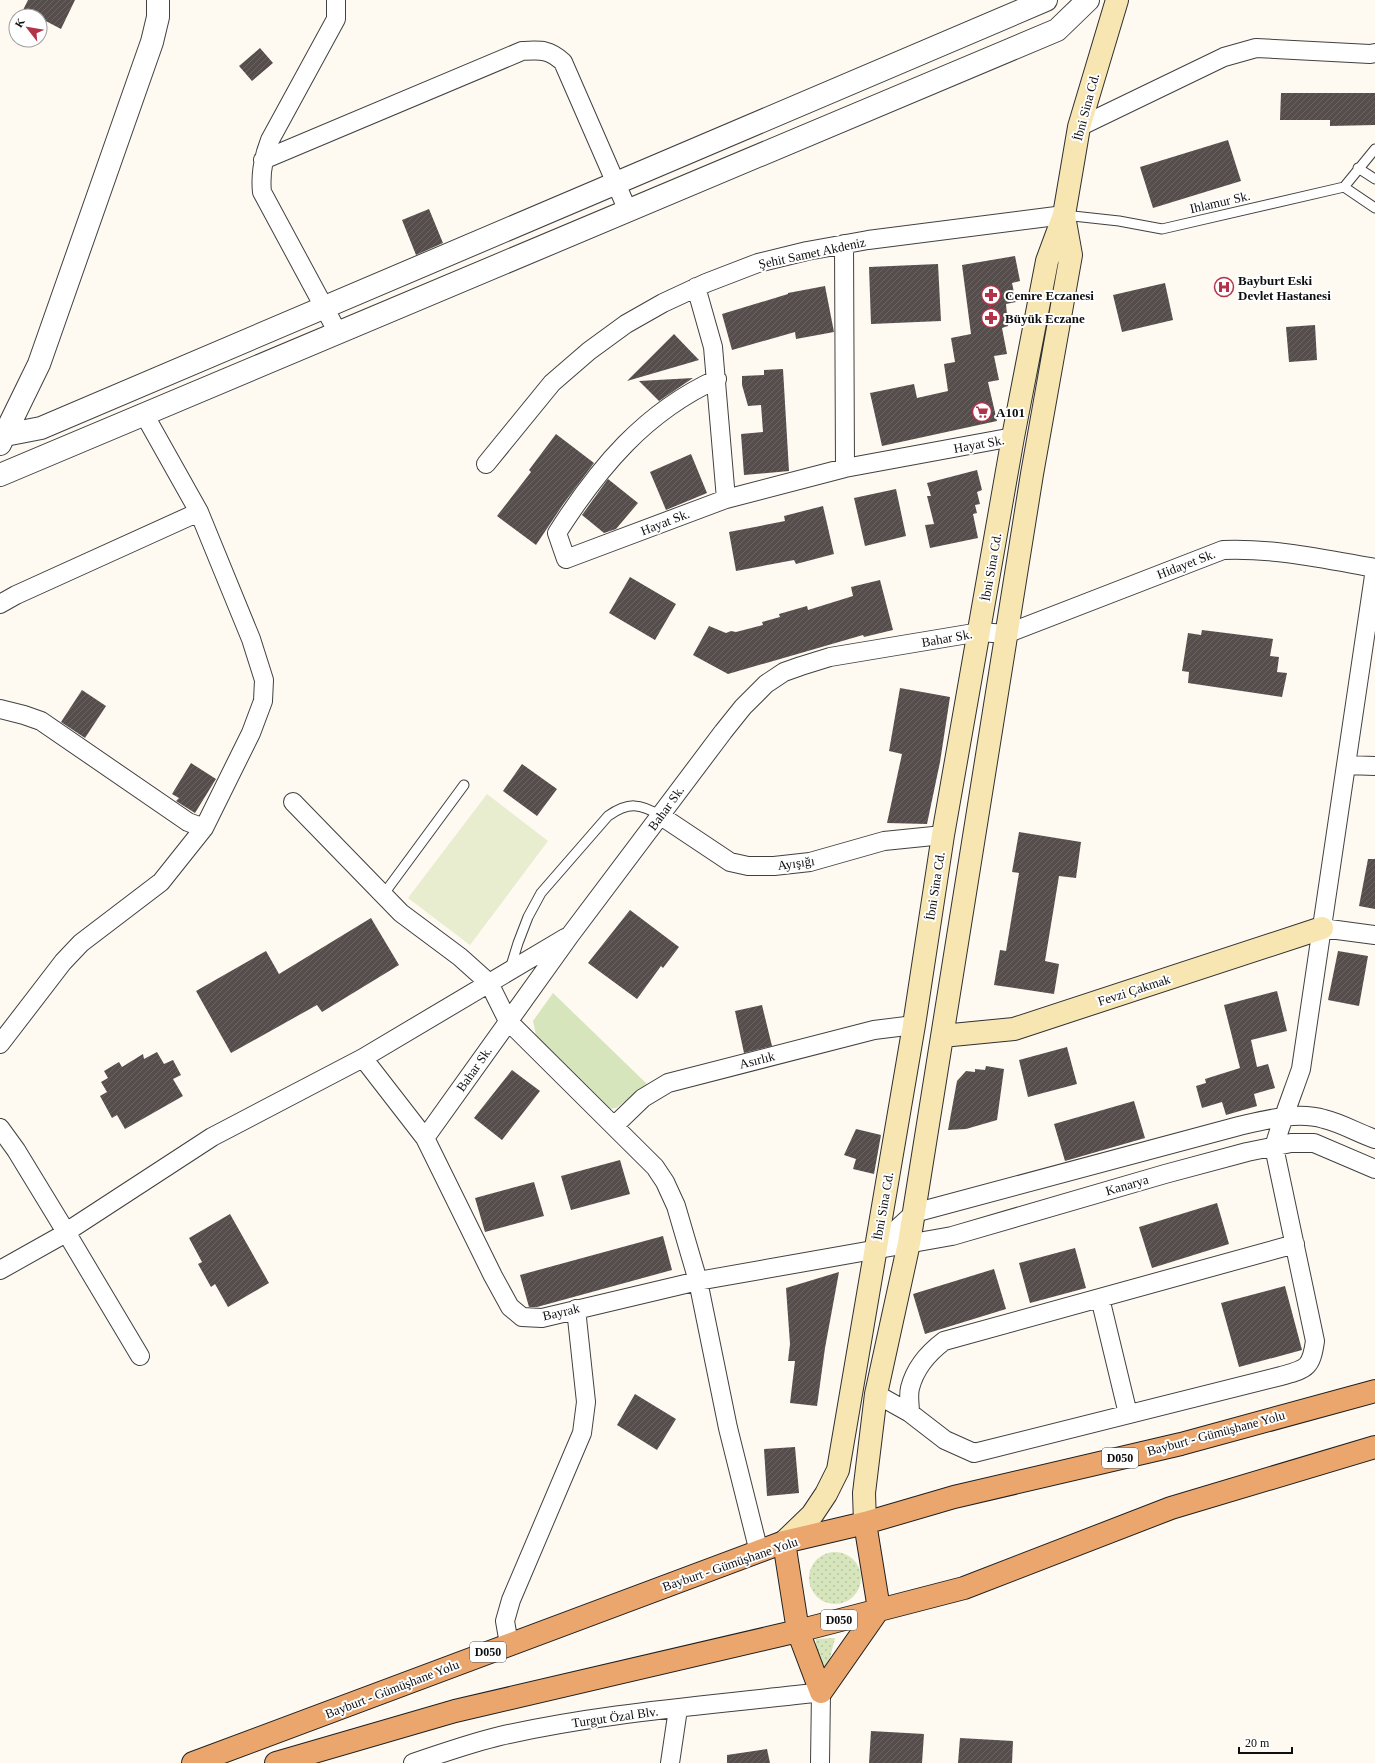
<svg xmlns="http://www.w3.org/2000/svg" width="1375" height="1763" viewBox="0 0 1375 1763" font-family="'Times New Roman',serif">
<defs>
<pattern id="grass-dots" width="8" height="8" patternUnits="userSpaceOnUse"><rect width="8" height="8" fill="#d7e5bd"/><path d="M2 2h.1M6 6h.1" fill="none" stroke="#b7c3a1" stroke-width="1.8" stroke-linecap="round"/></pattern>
<pattern id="building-hatch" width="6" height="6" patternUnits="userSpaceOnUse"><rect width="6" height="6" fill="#564e4c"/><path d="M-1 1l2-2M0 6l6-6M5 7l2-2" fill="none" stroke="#696361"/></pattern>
</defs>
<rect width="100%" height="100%" fill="#fef9f1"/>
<path fill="url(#grass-dots)" d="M809 1578a26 26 0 1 1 52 0a26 26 0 1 1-52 0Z
M 835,1638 L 825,1678 L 816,1676 L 816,1639 Z"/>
<path fill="#d7e5bd" d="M 553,993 L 648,1085 L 616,1108 L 609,1109 L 537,1040 L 533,1021 Z"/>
<path fill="#e7edce" d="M 487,794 L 548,841 L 470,945 L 408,898 Z"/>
<path fill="url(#building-hatch)" d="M 28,0 L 75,0 L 61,29 L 40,18 L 40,16 L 35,16 L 23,10 Z
M 260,48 L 273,63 L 252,81 L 239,66 Z
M 1281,93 L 1375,93 L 1375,125 L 1330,126 L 1330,120 L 1280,120 Z
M 1228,140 L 1241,181 L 1153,208 L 1140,167 Z
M 429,209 L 443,243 L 416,255 L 402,220 Z
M 1015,256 L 1020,281 L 1012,283 L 1016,302 L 1006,304 L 1008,326 L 1002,328 L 1007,354 L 994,356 L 999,380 L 988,382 L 997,421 L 882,446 L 870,393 L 914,384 L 917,398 L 948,391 L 944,364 L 955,362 L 951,338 L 971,334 L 962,265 Z
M 938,264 L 941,321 L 871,324 L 869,267 Z
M 1165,283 L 1173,320 L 1122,332 L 1113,295 Z
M 825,286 L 834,332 L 796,339 L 795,332 L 732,350 L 722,314 L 788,294 L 788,293 Z
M 1315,325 L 1317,360 L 1289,362 L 1286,327 Z
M 674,334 L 699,360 L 627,381 Z
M 783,369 L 789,471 L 744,475 L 741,434 L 763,432 L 761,405 L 748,406 L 742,385 L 742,376 L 764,375 L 764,370 Z
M 693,378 L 659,401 L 639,381 Z
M 556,434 L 594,463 L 564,503 L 536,545 L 497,516 L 531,472 L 529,470 Z
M 691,454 L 707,493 L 666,510 L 650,472 Z
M 977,470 L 982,490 L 977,492 L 980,504 L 975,505 L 977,513 L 973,514 L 978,538 L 930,548 L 925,525 L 934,524 L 927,496 L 931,496 L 927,483 Z
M 608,479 L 638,503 L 616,529 L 604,533 L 582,515 Z
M 896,489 L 906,536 L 865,546 L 854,498 Z
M 823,506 L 834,554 L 796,564 L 794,560 L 736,571 L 729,532 L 785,521 L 784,516 Z
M 630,577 L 676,604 L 655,640 L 609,613 Z
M 880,580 L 893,630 L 864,637 L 863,635 L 728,674 L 693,655 L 709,626 L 726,633 L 731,631 L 736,632 L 763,625 L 762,622 L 780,617 L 779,614 L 807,606 L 808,610 L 853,596 L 851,587 Z
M 1202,630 L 1273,639 L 1270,656 L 1279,657 L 1277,672 L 1287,673 L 1282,697 L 1188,683 L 1189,672 L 1182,671 L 1188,633 L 1201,635 Z
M 900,688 L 950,697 L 940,762 L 927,824 L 887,823 L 902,754 L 889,751 Z
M 82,690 L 106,706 L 85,738 L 61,722 Z
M 191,763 L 216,779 L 195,813 L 176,801 L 179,798 L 172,794 Z
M 522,764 L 557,789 L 537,816 L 503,791 Z
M 1019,832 L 1081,842 L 1076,878 L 1059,876 L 1045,961 L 1059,964 L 1054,994 L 994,985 L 1000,950 L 1006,951 L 1019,873 L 1012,872 Z
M 1368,859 L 1375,859 L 1375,909 L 1359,906 Z
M 630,910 L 679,947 L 663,968 L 661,966 L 637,999 L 588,963 Z
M 371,918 L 399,965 L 322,1012 L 317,1005 L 231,1053 L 196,991 L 266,951 L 279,974 Z
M 1338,951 L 1368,956 L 1359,1006 L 1328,1000 Z
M 1277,991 L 1287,1031 L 1251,1040 L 1257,1067 L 1268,1064 L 1275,1088 L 1254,1094 L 1257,1106 L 1226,1115 L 1222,1102 L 1202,1108 L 1196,1086 L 1206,1083 L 1205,1079 L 1240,1068 L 1224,1005 Z
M 762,1005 L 772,1046 L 744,1053 L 735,1011 Z
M 1067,1047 L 1077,1084 L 1028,1097 L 1019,1060 Z
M 157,1052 L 164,1064 L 173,1060 L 181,1075 L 173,1079 L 183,1096 L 125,1129 L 117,1115 L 112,1118 L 100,1096 L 107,1092 L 101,1082 L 108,1078 L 104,1071 L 119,1062 L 122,1067 L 143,1054 L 144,1059 Z
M 986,1066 L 1004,1069 L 997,1120 L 966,1129 L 948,1130 L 957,1081 L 966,1071 L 975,1072 L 975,1069 L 985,1070 Z
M 512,1070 L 540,1091 L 502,1140 L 474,1118 Z
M 1134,1101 L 1145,1138 L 1065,1161 L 1054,1124 Z
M 856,1129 L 881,1135 L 874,1174 L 853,1169 L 856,1159 L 844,1155 Z
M 620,1160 L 630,1194 L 571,1210 L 561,1176 Z
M 534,1182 L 544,1216 L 485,1232 L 475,1198 Z
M 1217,1203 L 1229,1244 L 1152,1268 L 1139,1227 Z
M 230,1214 L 269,1283 L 228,1307 L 215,1284 L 211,1287 L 198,1264 L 202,1262 L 189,1238 Z
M 663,1236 L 672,1270 L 537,1307 L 529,1307 L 520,1275 Z
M 1075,1248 L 1086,1288 L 1030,1303 L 1019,1263 Z
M 994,1269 L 1006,1309 L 925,1334 L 913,1294 Z
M 839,1272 L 825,1348 L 817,1406 L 790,1403 L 795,1361 L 788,1361 L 790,1344 L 786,1288 Z
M 1285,1286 L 1302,1350 L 1239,1367 L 1221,1303 Z
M 635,1394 L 676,1419 L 657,1450 L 617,1425 Z
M 795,1447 L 799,1493 L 767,1496 L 764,1449 Z
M 871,1731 L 924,1734 L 922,1763 L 869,1763 Z
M 960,1738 L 1013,1741 L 1012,1763 L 958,1763 Z
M 767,1749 L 770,1763 L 727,1763 L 727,1755 Z"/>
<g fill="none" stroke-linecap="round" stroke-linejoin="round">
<defs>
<path id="service" d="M 1358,168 L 1375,179
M 1344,187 L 1375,149
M 1064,215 L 1119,221 L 1162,229 L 1344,187 L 1375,208
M 383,895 L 464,785
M 510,969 L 518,943 L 528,917 L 541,893 L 608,816 C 628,802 640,803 661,816"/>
<path id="minor" d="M 336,0 L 336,19 L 270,140 C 263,158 260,173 262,192 L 338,333
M 1079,127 L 1224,57 L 1256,48 L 1370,54 L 1375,53
M 263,160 L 522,51 C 541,50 549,49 563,62 L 628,211
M 844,244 L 845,468
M 696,287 L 713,347 L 726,499
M 717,379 C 645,412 599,467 557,533 L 566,559 L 726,499 L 845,468 L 1013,437
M 486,464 L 552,383 L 589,351 L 626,324 L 663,303 L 706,283 L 758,263 L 807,251 L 868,240 L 1064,215
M 0,604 L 16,595 L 199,512
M 0,709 L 24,715 L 41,721 L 188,822 L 204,828
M 1346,765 L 1375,766
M 293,802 L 401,913 L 460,957 L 489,983 L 508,1021 L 655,1167 L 665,1182 L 676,1206 L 698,1281 L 728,1428 L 759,1552
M 661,816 L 730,862 L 748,866 L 774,866 L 810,862 L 884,841 L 943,835
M 1322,928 L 1375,935
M 0,1044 L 63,962 L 81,943 L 161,882 L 204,828 L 251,733 L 263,701 L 264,680 L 251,639 L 199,512 L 144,414
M 363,1058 L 425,1138 L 493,1276 L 510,1307 L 522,1317 L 542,1318 L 698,1281 L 952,1236 L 1165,1174 L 1247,1152 L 1291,1143 L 1314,1143 L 1375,1169
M 614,1126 L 643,1098 L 668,1083 L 874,1030 L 914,1025
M 0,1128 L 16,1150 L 66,1232 L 140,1356
M 425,1138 L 571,934 L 723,732 L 743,707 L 766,684 L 784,672 L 801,666 L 830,657 L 980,632 L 1006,634 L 1223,550 C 1275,548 1324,559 1375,568
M 876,1248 L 914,1213 L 1239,1126 C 1265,1120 1297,1111 1324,1119 C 1341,1123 1358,1133 1375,1139
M 0,1270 L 57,1238 L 212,1137 L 363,1058 L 565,938
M 1100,1298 L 1128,1414
M 876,1394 L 910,1413 L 945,1440 L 974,1453 L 1281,1376 C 1306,1369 1311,1369 1315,1341 L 1274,1147 C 1282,1120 1292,1095 1301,1069 L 1375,569
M 910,1413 C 910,1405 908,1396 910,1388 C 915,1368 928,1353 944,1341 L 1295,1244
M 509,1644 L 505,1621 L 511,1600 L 582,1433 L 586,1402 L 576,1309
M 413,1763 C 442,1753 471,1743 500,1736 C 605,1712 715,1705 821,1692 L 820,1763
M 670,1763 L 678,1709"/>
<path id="tertiary" d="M 5,435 L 41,428 L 1046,0
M 0,444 L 39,364 L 152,42 L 158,17 L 158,0
M 0,475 L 1057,30 L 1088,0"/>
<path id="secondary" d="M 942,1036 L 1014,1029 L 1322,928
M 865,1523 L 864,1493 L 876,1394 L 909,1243 L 1032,474 L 1071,255 L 1064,216
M 784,1542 L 812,1515 L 826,1494 L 838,1470 L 914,1025 L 943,835 L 1013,437 L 1047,261 L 1064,215 L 1079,127 L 1117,0"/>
<path id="trunk" d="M 784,1542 L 798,1631 L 821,1692
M 821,1692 L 879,1609 L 865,1523
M 193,1763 L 784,1542 L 865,1523 L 954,1497 L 1181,1444 L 1375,1391
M 276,1763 L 455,1711 L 798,1631 L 964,1588 L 1171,1508 L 1375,1447"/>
</defs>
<use href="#service" stroke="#414141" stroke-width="11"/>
<use href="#minor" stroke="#414141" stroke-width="20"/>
<use href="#tertiary" stroke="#414141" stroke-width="24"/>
<use href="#secondary" stroke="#303030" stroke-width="24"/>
<use href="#trunk" stroke="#1f1f1f" stroke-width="24"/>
<use href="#service" stroke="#fff" stroke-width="9"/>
<use href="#minor" stroke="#fff" stroke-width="18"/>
<use href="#tertiary" stroke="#fff" stroke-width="22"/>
<use href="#secondary" stroke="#f7e6b2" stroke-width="22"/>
<use href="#trunk" stroke="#eaa66c" stroke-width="22"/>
</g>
<defs>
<symbol id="hospital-ring" viewBox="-11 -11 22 22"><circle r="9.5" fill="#fff" stroke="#b2334a" stroke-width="1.5"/><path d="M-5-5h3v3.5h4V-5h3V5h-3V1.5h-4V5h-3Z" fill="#b2334a"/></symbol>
<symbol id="pharmacy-ring" viewBox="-11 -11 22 22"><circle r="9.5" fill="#fff" stroke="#b2334a" stroke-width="1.5"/><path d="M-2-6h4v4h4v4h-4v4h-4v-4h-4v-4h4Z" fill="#b2334a"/></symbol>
<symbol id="supermarket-ring" viewBox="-11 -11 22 22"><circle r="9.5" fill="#fff" stroke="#b2334a" stroke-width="1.5"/><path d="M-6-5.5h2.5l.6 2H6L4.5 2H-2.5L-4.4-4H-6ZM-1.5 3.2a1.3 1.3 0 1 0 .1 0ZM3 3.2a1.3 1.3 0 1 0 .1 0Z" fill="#b2334a"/></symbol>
</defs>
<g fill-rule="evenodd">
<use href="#hospital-ring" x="1213" y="276" width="22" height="22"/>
<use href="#pharmacy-ring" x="980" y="284" width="22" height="22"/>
<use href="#pharmacy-ring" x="980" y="307" width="22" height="22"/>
<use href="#supermarket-ring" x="971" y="401" width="22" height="22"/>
</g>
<g text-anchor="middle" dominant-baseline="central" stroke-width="4" stroke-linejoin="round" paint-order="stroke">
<g fill="#fff" stroke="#565656" stroke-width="1">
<rect x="1102" y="1448" width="36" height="20" rx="3"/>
<rect x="821" y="1610" width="36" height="20" rx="3"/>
<rect x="470" y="1642" width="36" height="20" rx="3"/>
</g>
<g font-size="12" font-weight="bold" fill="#0e0e0e">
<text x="1120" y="1458">D050</text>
<text x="839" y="1620">D050</text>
<text x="488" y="1652">D050</text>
</g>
<g font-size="13" fill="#0e0e0e" stroke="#fff">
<text transform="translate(1086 107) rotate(-75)">İbni Sina Cd.</text>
<text transform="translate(1220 202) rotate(-13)">Ihlamur Sk.</text>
<text transform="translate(812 253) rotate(-12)">Şehit Samet Akdeniz</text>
<text transform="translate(979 444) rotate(-10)">Hayat Sk.</text>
<text transform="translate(665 522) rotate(-21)">Hayat Sk.</text>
<text transform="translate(1186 564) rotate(-21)">Hidayet Sk.</text>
<text transform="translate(991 567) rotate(-80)">İbni Sina Cd.</text>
<text transform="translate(947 638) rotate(-10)">Bahar Sk.</text>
<text transform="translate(666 808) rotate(-54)">Bahar Sk.</text>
<text transform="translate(796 863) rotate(-8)">Ayışığı</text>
<text transform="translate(935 886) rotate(-81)">İbni Sina Cd.</text>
<text transform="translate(1134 990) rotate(-18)">Fevzi Çakmak</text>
<text transform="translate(757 1060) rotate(-14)">Asırlık</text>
<text transform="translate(474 1069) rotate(-55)">Bahar Sk.</text>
<text transform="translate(1127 1185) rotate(-16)">Kanarya</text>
<text transform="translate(883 1206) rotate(-80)">İbni Sina Cd.</text>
<text transform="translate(561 1312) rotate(-13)">Bayrak</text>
<text transform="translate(1216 1433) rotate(-15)">Bayburt - Gümüşhane Yolu</text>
<text transform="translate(730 1564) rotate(-19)">Bayburt - Gümüşhane Yolu</text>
<text transform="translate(392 1689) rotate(-21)">Bayburt - Gümüşhane Yolu</text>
<text transform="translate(615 1717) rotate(-8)">Turgut Özal Blv.</text>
</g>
<g font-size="13" font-weight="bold" fill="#0e0e0e" stroke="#fff" text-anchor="start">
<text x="1238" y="280">Bayburt Eski<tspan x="1238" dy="15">Devlet Hastanesi</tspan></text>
<text x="1005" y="295">Cemre Eczanesi</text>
<text x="1005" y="318">Büyük Eczane</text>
<text x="996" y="412">A101</text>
</g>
</g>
<g transform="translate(28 28) rotate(301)"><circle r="19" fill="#ffffff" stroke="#9f9f9f"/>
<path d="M0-3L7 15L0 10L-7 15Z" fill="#b2334a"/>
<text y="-6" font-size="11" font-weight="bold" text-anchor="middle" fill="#0e0e0e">K</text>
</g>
<path d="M1239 1747v6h53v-6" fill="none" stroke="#0e0e0e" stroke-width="2"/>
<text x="1245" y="1747" font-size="12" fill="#0e0e0e" stroke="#ffffff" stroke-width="3" paint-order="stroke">20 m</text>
</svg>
